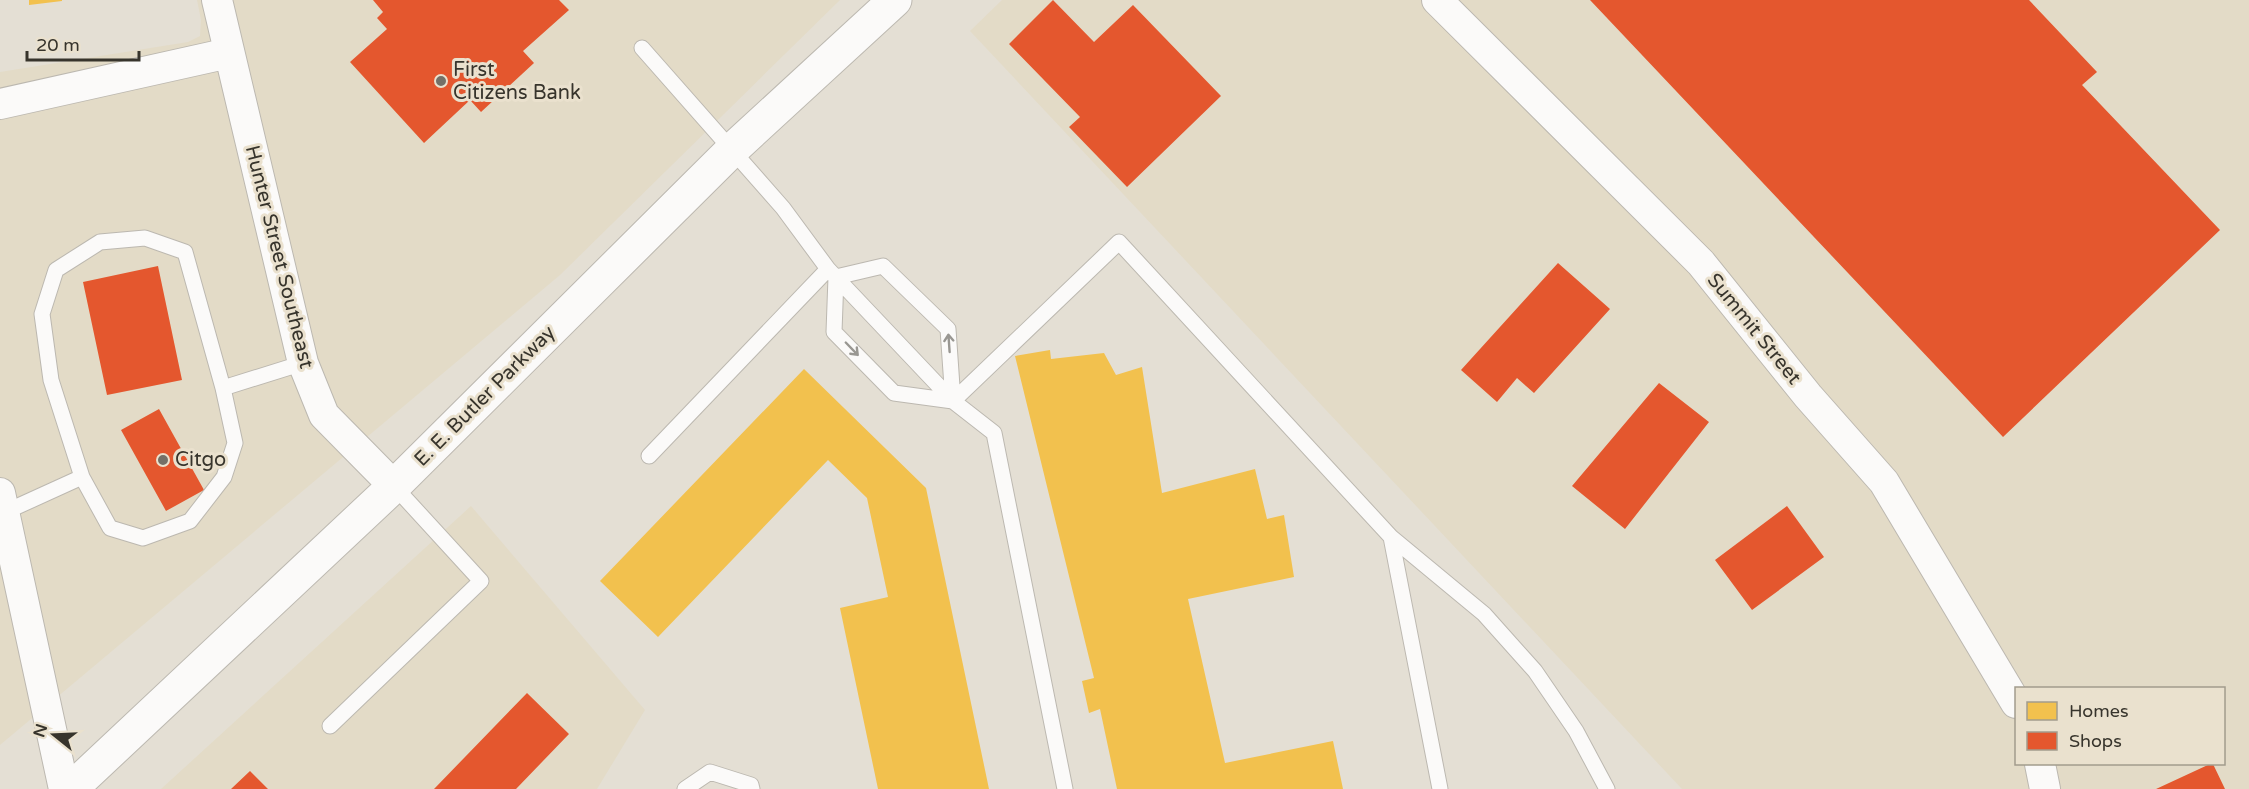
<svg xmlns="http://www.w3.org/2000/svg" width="2249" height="789" viewBox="0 0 2249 789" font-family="'Varela Round',sans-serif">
<rect width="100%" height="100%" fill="#e4dfd4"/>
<path fill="#e3dbc7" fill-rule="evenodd" d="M 197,0 L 840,0 L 560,275 L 0,745 L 0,72 L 188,42 L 200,36 L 201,20 Z
M 1002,0 L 2249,0 L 2249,789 L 1682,789 L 970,31 ZM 2016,688 L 2224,688 L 2224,764 L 2016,764 Z
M 471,506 L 645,710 L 597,789 L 161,789 Z"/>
<path fill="#f2c14e" d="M 29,0 L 62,0 L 62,1 L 29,5 Z
M 1050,350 L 1051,359 L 1104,353 L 1116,375 L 1142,367 L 1162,493 L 1255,469 L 1267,519 L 1284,515 L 1294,577 L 1188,599 L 1225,763 L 1333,741 L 1343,789 L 1117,789 L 1100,709 L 1089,713 L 1082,681 L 1094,678 L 1015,356 Z
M 804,369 L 926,488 L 989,789 L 878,789 L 840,608 L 888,597 L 867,498 L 828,460 L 658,637 L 600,581 Z"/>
<path fill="#e4572e" d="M 373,0 L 559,0 L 569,10 L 523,51 L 534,63 L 481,112 L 470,100 L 424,143 L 350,62 L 387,29 L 377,18 L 383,12 Z
M 1053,0 L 1094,42 L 1133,5 L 1221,96 L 1127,187 L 1069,127 L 1080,117 L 1009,44 Z
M 1590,0 L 2029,0 L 2097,72 L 2082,85 L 2220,230 L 2003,437 Z
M 1558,263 L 1610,309 L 1534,393 L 1517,378 L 1497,402 L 1461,370 Z
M 158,266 L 182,380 L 107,395 L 83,282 Z
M 1659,383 L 1709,422 L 1625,529 L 1572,486 Z
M 159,409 L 204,490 L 166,511 L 121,430 Z
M 1787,506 L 1824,557 L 1752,610 L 1715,560 Z
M 527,693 L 569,734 L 516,789 L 434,789 Z
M 2210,764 L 2213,764 L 2225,789 L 2156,789 Z
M 250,771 L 268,789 L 231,789 Z"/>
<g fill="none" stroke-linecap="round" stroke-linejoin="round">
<defs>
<path id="service" d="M 642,48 L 783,208 L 828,269 L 953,401
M 836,277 L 883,266 L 948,329 L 953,401
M 836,277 L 834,332 L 894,393 L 953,401
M 649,456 L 828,269
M 82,477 L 110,528 L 143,538 L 190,521 L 224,477 L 235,443 L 223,388
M 5,512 L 82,477 L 51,380 L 42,314 L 56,270 L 100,242 L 145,238 L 185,252 L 223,388 L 303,363
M 1391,537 L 1440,789
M 330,726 L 481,581 L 394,486
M 685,789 L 710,772 L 751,785 L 752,789
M 1065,789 L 994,433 L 953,401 L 1119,242 L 1391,537 L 1484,614 L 1535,671 L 1576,731 L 1607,789"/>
<path id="minor" d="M 217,0 L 303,363 L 324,415 L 394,486
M 1437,0 L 1701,263 L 1808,396 L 1884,482 L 2016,703
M 0,104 L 229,53
M 0,493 L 64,789
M 2040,764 L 2045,789"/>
<path id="trunk" d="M 71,789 L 394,486 L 733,149 L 895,0"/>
</defs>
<use href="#service" stroke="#bcb8b0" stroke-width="17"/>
<use href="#minor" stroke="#bcb8b0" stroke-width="32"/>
<use href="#trunk" stroke="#bcb8b0" stroke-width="35"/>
<use href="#service" stroke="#fbfaf9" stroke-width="15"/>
<use href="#minor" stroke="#fbfaf9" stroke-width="30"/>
<use href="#trunk" stroke="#fbfaf9" stroke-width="33"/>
</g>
<defs><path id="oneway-shaft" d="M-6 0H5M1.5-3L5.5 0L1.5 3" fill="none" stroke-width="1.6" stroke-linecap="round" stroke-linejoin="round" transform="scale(1.5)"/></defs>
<g stroke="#999792">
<use href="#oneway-shaft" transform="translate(949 343) rotate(-94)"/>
<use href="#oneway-shaft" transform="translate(852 349) rotate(46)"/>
</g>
<g fill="#747067" stroke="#eae1ce" stroke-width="2">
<circle cx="441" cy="81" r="6"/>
<circle cx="163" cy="460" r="6"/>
</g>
<g text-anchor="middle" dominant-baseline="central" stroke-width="6" stroke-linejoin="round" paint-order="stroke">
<g font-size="20" fill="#37342c" stroke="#eae1ce" text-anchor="start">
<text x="453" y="70">First<tspan x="453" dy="23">Citizens Bank</tspan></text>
<text x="175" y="460">Citgo</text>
</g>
<g font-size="20" fill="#37342c" stroke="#eae1ce">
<text transform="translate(279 257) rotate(76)">Hunter Street Southeast</text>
<text transform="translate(1754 329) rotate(51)">Summit Street</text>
<text transform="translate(485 396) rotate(-45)">E. E. Butler Parkway</text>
</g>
</g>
<rect x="2015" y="687" width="210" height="78" fill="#eae1ce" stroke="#a29c8d" stroke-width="1.5"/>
<rect x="2027" y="702" width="30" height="18" fill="#f2c14e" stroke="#a29c8d" stroke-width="1.5"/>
<text x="2069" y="717" font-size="18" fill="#37342c">Homes</text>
<rect x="2027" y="732" width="30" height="18" fill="#e4572e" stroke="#a29c8d" stroke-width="1.5"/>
<text x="2069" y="747" font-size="18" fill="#37342c">Shops</text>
<g transform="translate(54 735) rotate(288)" stroke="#eae1ce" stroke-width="4.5" paint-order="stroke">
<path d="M0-4.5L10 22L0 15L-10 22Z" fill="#37342c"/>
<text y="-9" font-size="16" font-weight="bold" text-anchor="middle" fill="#37342c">N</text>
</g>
<path d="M27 51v9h112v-9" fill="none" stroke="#37342c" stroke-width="3"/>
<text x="36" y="51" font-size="18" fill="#37342c" stroke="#eae1ce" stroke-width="4.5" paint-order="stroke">20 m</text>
</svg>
